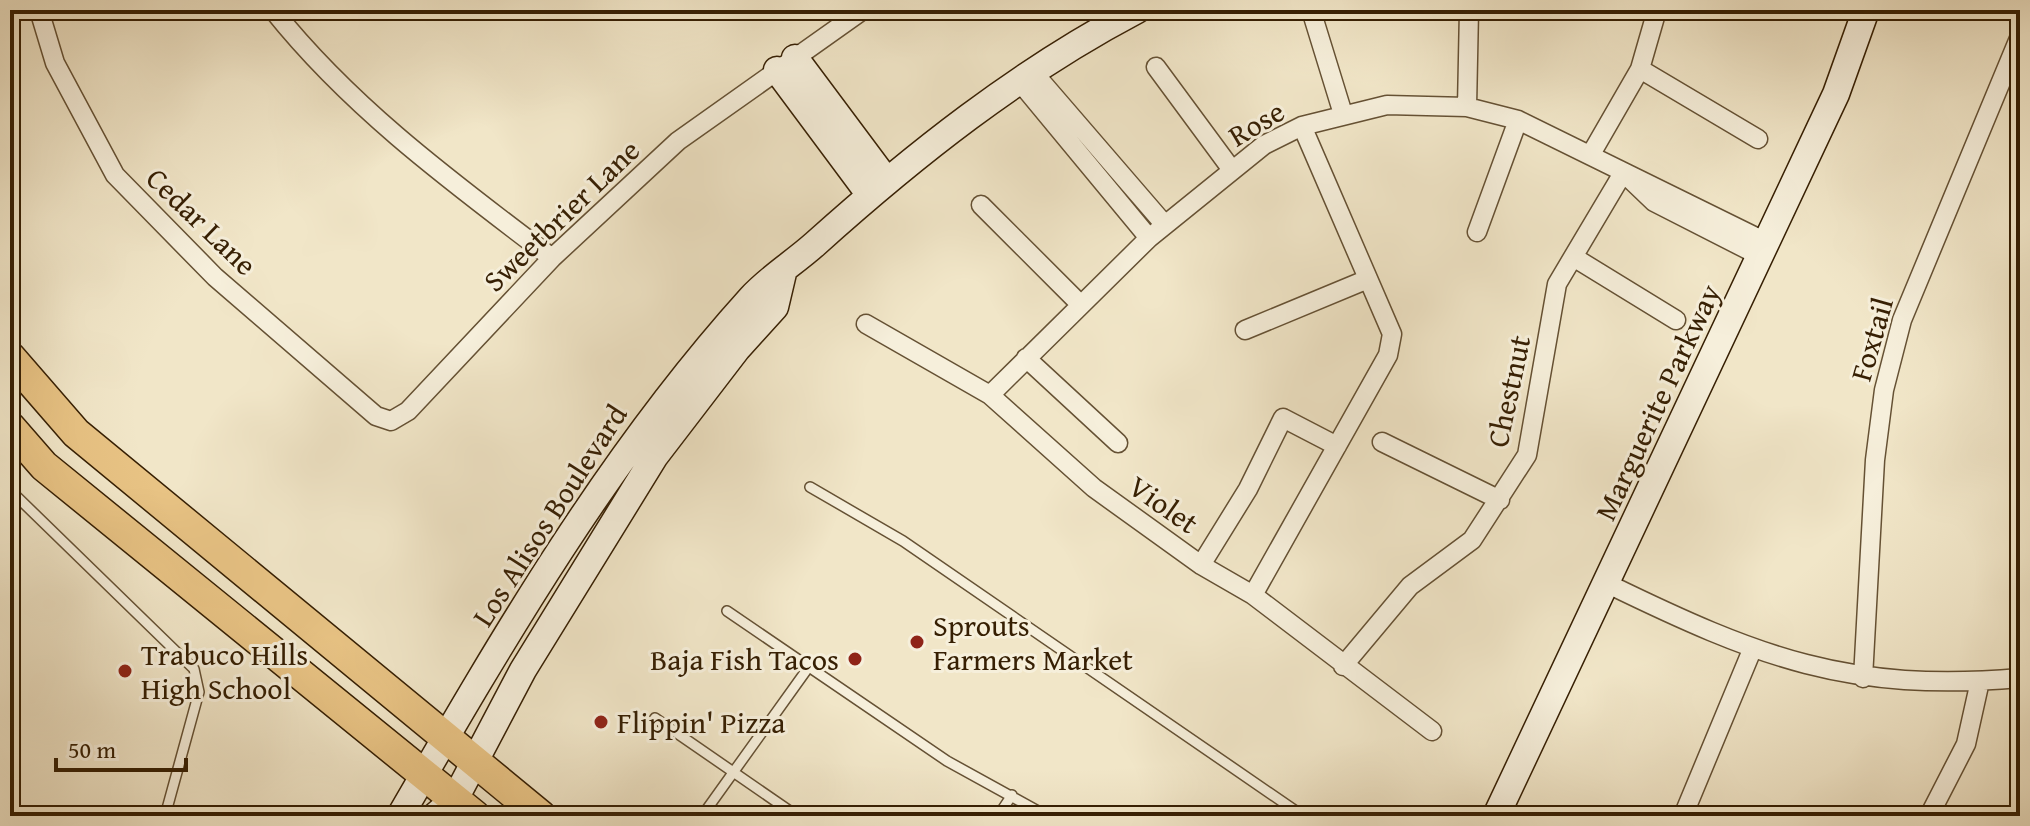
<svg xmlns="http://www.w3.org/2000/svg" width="2030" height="826" viewBox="0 0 2030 826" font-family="'Gentium Book Plus',serif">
<rect width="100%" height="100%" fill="#f1e6c8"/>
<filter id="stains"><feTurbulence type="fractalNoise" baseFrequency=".0025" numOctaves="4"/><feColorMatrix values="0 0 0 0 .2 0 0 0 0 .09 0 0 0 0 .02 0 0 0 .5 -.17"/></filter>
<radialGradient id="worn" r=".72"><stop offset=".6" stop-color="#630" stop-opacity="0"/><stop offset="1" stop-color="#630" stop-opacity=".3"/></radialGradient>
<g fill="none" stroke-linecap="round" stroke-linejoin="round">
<defs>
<path id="lane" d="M 810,487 L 903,541 L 1303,816
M 10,490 L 194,669 L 199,692 L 165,816
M 727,611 L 947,761 L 1047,816
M 655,718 L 797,816
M 702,816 L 808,668
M 998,816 L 1012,795"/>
<path id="street" d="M 39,10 L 55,63 L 115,175 L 215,277 L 376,416 L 391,421 L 408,411 L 552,258 L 678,141 L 863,10
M 273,10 C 351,108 453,183 552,258
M 1311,10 L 1343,114
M 1156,67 L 1232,170
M 1640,69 L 1758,139
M 1033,72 L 1165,225
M 1019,81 L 1149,238
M 1467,107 L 1469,10
M 1591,154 L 1640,69 L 1657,10
M 1631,180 L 1654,202 L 1760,256
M 981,205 L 1081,305
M 1477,232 L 1518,120
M 1575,258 L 1676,320
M 866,324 L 990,395 L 1094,488 L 1201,565 L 1253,595 L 1432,731
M 1245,330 L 1368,279
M 1026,358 L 1118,443
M 990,395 L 1149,238 L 1264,145 L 1302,126 L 1387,105 L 1467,107 L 1518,120 L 1766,242
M 1382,442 L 1500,500
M 1201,565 L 1248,489 L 1283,418 L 1337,446
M 1608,584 C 1758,657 1849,693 2020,678
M 1253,595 L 1388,355 L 1392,334 L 1302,126
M 1343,666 L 1410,586 L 1472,540 L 1527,455 L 1557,284 L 1623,173
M 1863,678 L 1875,460 L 1884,390 L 1902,320 L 2020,36
M 1683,816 L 1752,650
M 1929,816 L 1966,744 L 1980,681"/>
<path id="secondary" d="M 795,58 L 886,180
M 777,70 L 870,195
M 400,816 C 505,635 610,454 751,298 C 769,278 795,262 815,244 C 914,155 1019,72 1137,10
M 435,816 L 455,799 L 523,670 L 655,456 L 737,349 L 775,307 L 783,273
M 1496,816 L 1836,94 L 1866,10"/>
<path id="primary" d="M 10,357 L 76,433 L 541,816
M 10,427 L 44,466 L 475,816"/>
</defs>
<use href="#lane" stroke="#655134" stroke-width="12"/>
<use href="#street" stroke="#655134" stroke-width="21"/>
<use href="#secondary" stroke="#361f03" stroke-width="29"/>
<use href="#primary" stroke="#361f03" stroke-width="33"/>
<use href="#lane" stroke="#f6efdb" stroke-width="9"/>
<use href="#street" stroke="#f6efdb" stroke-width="18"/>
<use href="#secondary" stroke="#f6efdb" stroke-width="26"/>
<use href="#primary" stroke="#e8c384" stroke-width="30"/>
</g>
<g fill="#8f2418" stroke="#f6efdb" stroke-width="3">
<circle cx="917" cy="642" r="8"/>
<circle cx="855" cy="659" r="8"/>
<circle cx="125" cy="671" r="8"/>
<circle cx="601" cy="722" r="8"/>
</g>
<g text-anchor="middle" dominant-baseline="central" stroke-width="6" stroke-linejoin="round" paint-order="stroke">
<g font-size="30" fill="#361f03" stroke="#f6efdb">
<text transform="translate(1256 123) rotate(-31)">Rose</text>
<text transform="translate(561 215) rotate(-44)">Sweetbrier Lane</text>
<text transform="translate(202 221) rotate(44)">Cedar Lane</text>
<text transform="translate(1871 339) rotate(-74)">Foxtail</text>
<text transform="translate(1508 391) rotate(-78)">Chestnut</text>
<text transform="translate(1657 402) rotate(-65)">Marguerite Parkway</text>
<text transform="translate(1164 504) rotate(35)">Violet</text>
<text transform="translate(549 515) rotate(-57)">Los Alisos Boulevard</text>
</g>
<g font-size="30" fill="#361f03" stroke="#f6efdb" text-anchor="start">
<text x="933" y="625">Sprouts<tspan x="933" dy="34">Farmers Market</tspan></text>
<text x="141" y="654">Trabuco Hills<tspan x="141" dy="34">High School</tspan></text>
<text x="839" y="659" text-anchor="end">Baja Fish Tacos</text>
<text x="617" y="722">Flippin' Pizza</text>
</g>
</g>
<rect width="2030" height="826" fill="none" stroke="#f1e6c8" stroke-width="40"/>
<rect x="12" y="12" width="2006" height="802" fill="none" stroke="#361f03" stroke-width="4"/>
<rect x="20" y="20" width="1990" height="786" fill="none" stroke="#361f03" stroke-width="2"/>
<path d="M56 758v12h130v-12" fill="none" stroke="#361f03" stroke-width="4"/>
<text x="68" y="758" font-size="24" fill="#361f03" stroke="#f6efdb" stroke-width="6" paint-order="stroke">50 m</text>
<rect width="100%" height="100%" filter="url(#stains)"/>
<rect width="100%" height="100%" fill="url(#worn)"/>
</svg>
